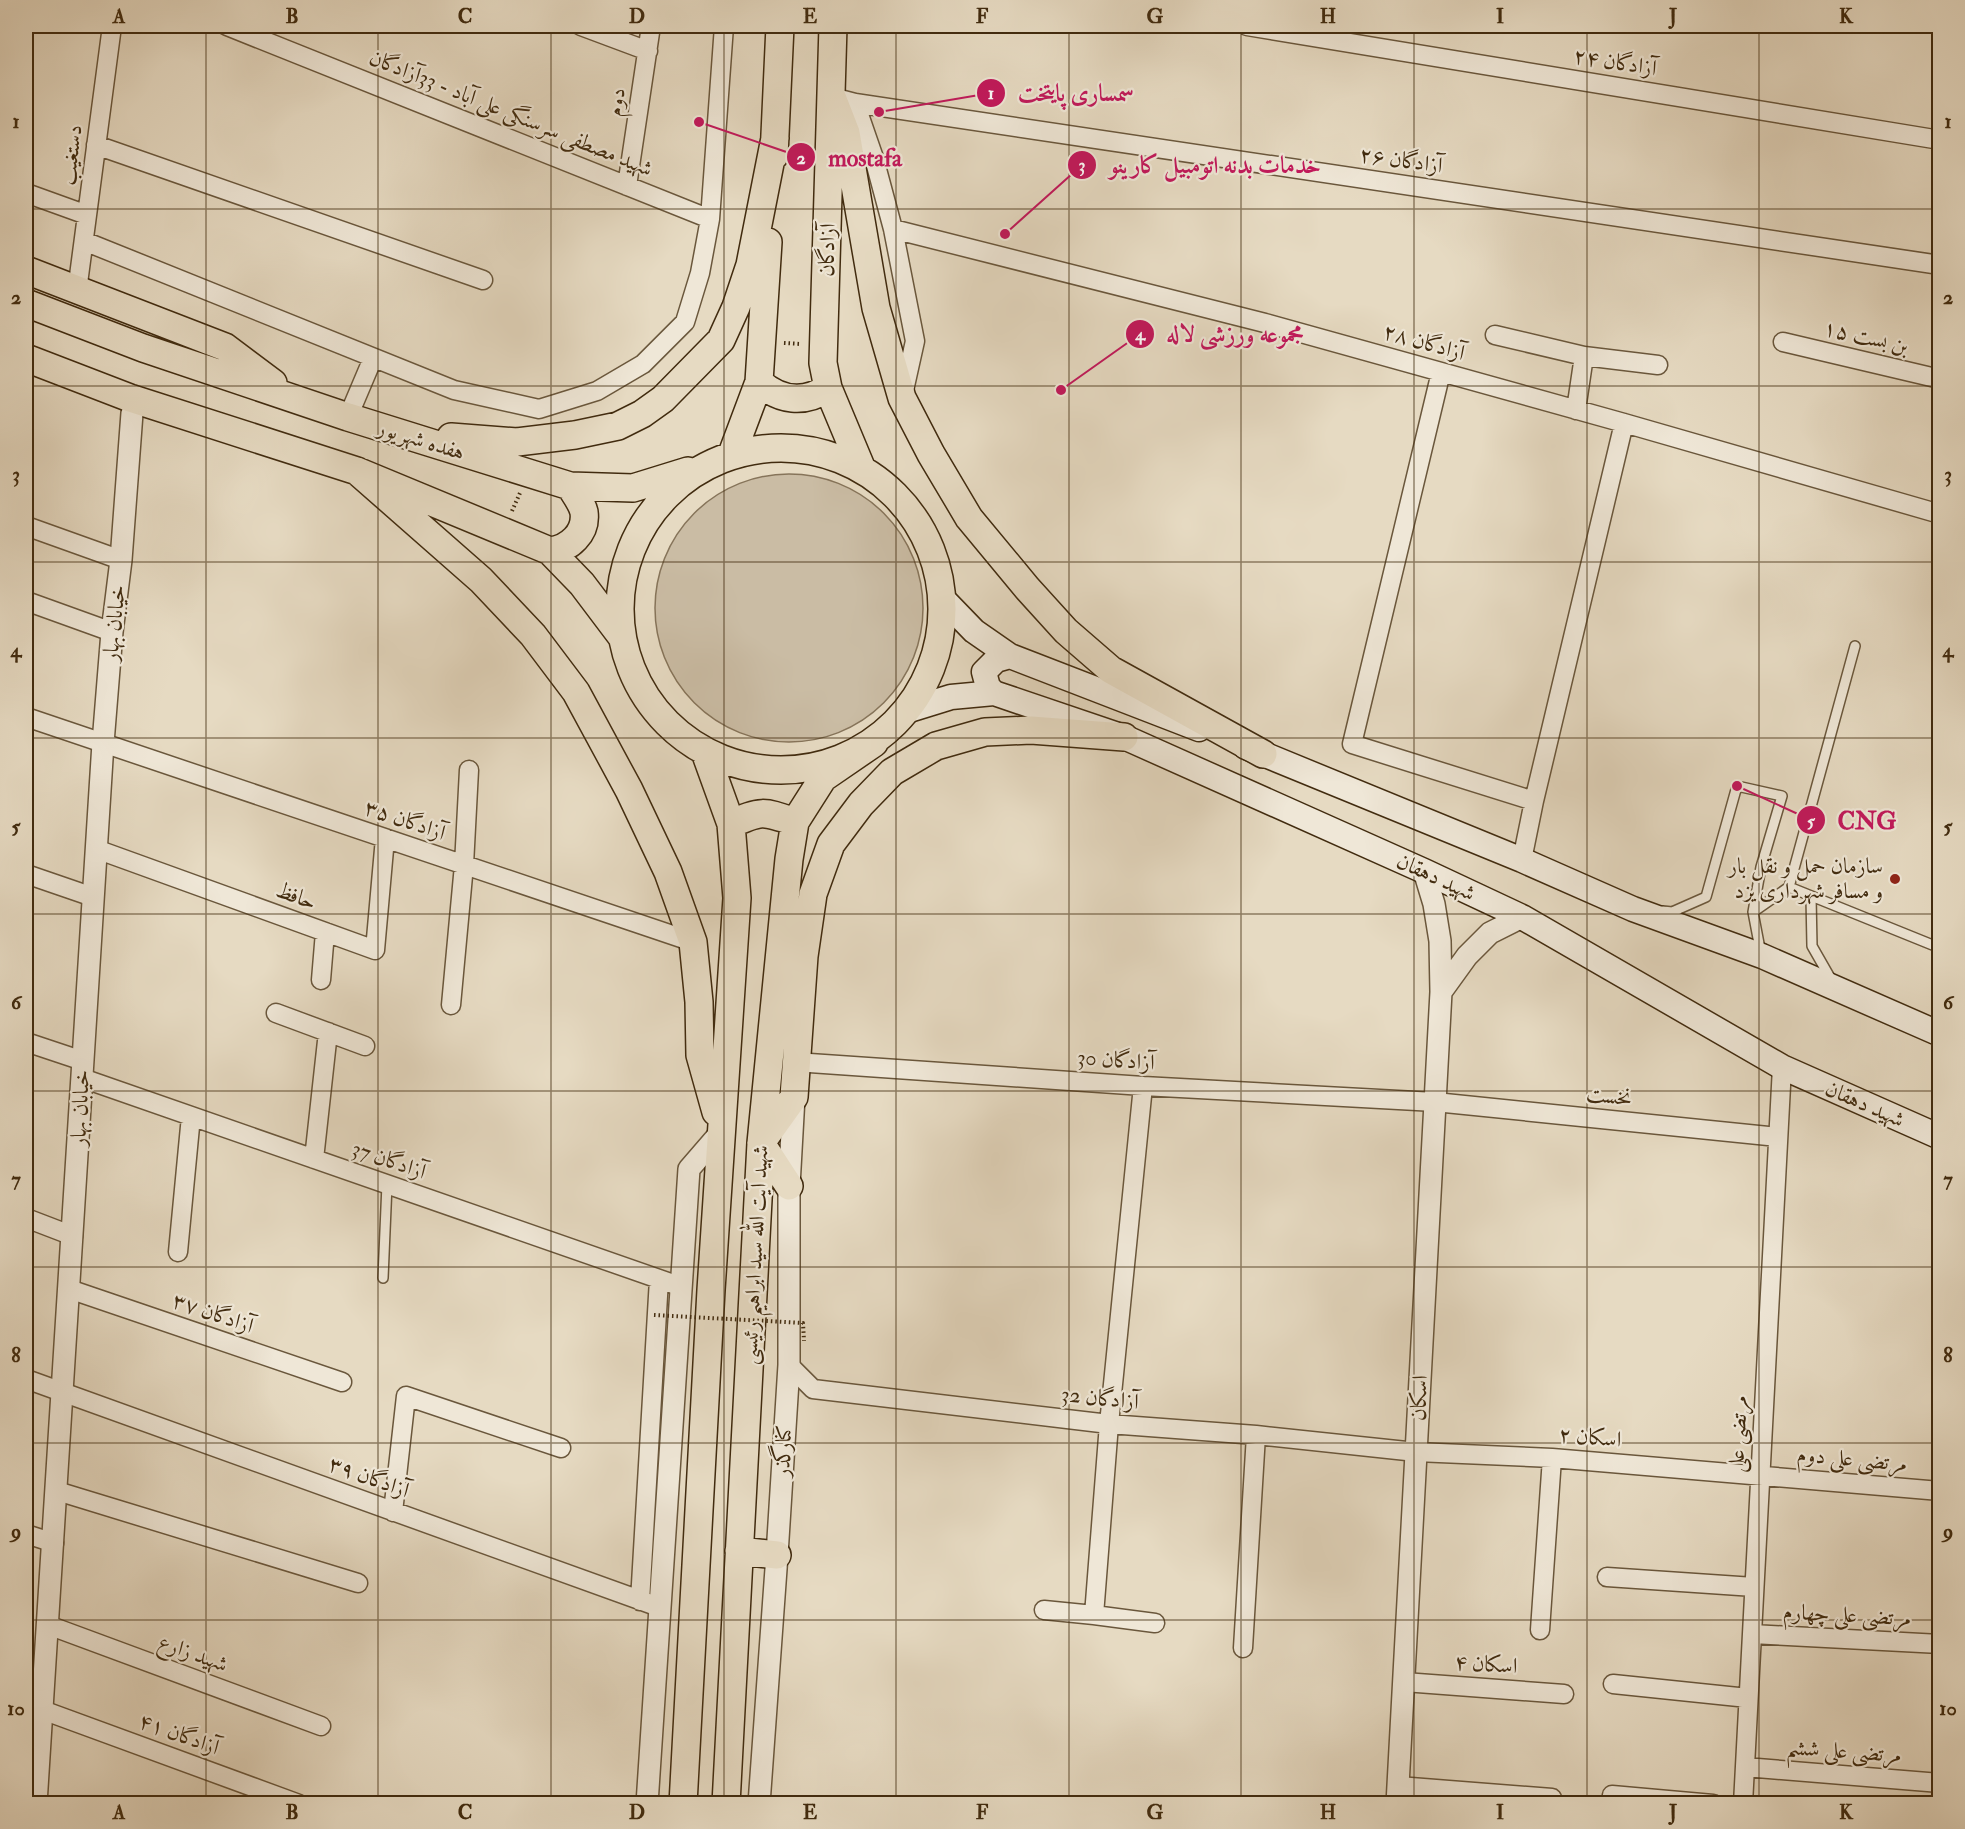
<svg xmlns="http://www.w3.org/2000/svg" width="1965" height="1829" viewBox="0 0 1965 1829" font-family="'IM FELL Double Pica',Amiri,serif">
<rect width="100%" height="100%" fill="#e6dac2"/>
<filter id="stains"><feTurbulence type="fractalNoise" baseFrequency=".00333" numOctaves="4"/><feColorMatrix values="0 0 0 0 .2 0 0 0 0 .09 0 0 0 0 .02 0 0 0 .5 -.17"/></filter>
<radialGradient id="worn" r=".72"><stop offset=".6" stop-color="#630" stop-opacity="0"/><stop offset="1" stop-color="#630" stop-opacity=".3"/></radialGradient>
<path fill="#cabca4" stroke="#86745a" stroke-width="1.5" d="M655 608a134 134 0 1 1 268 0a134 134 0 1 1-268 0Z"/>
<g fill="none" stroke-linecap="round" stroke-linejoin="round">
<defs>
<path id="service" d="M 1789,887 L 1855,646
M 1811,897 L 1812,946 L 1832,981
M 1663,911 L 1672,912 L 1706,897 L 1737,786 L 1782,796 L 1761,867 L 1753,912 L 1761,954
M 1753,912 L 1789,887 L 1940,948
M 383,1278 L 387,1184"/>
<path id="minor" d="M 227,26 L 710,219
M 581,26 L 648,51
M 1247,26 L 1940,140
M 832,97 L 855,103 L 1940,265
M 855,103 L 874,158 L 893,229 L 915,341 L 903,395
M 96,145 L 483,280
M 627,186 L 651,26
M 26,193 L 87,215
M 893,229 L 1265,323 L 1624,423 L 1940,514
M 84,241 L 454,390 L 539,409 L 597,391 L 643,364 L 685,322 L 700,273 L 710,219 L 724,26
M 77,291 L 112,26
M 1495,335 L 1584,356 L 1576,410
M 1783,342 L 1940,379
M 1584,356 L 1658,365
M 1441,372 L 1352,744 L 1534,801
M 348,417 L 373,358
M 26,526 L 121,560
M 26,601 L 112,632
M 26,717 L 693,942
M 96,849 L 375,950 L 385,838
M 1522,860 L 1534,801 L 1624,423
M 26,874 L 93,897
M 321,980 L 325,932
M 451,1005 L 464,865 L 469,770
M 276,1013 L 365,1046
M 26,1042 L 83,1061
M 795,1062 L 1143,1086 L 1435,1102 L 1778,1137
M 82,1078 L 682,1287
M 314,1159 L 328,1032
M 26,1218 L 73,1236
M 178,1252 L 191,1116
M 69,1289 L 342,1382
M 789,1365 L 813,1389 L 1109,1424 L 1256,1435 L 1416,1452 L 1552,1458 L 1940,1491
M 26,1379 L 659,1607
M 57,1491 L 358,1583
M 393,1512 L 406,1396 L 561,1448
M 26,1534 L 54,1543
M 1607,1577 L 1754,1587
M 640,1601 L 659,1279
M 1044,1610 L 1094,1615 L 1109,1424 L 1143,1086
M 1094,1615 L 1155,1623
M 48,1625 L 321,1726
M 1540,1630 L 1552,1458
M 1752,1634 L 1940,1644
M 1243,1648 L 1256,1435
M 1404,1682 L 1564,1694
M 1613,1684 L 1748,1698
M 26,1704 L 299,1804
M 1745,1767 L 1940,1783
M 1398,1786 L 1552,1798
M 1612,1795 L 1713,1804
M 1743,1804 L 1782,1067"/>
<path id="tertiary" d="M 1441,992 L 1467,956 L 1490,933 L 1522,917
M 36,1804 L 103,743 L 112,632 L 121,560 L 132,413
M 647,1804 L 689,1169 L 721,1132
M 759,1804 L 777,1555 L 789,1365 L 789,1186 L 794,1097
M 1397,1804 L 1441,992 L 1440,941 L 1434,904 L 1424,871"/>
<path id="secondary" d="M 944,600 L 974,631 L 1010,656 L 1199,729
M 994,693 L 988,687 L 984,672 L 996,660 L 1010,656
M 909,710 L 951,697 L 994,693 L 1124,737 L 1424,871 L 1522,917 L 1782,1067 L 1940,1137
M 1246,747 L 1522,860 L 1633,909 L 1762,956 L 1940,1034"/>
<path id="primary" d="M 833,26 L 823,363 L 828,388 L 861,467
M 832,97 L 846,133 L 876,308 L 902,398 L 931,454 L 969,518 L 1027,588 L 1066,631 L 1111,670 L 1263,754
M 774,156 L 780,26
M 26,270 L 225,347 L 273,383
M 26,303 L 143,348 L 348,417 L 570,486 L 633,488 L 688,471
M 26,358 L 130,398 L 357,471 L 550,551 L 582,584 L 622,637
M 759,382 C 780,401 804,404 828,388
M 451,437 L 517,442 L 575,435 L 618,426 L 642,414 L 663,399 L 721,340 L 736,307 L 750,265 L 775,138
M620 609a161 161 0 1 1 322 0a161 161 0 1 1-322 0Z
M 732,454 L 759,382 L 768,242
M 357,471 L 481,580 L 533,635 L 576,692 L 629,790 L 668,872 L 693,942 L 699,1002 L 700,1055 L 716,1112
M 550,551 C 569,549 587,533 584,512 C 582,503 575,494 570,486
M 731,824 C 762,810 763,811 795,822
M 789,1186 L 761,1143 L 794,1097 L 804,956 L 813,894 L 831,844 L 861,804 L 892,772 L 936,746 L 985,732 L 1031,730 L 1124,737
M 739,1551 L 777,1555
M 683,1804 L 711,1290 L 737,898 L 731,824 L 705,752
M 726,1804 L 761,1143 L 789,859 L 795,822 L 823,778 L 874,743"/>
</defs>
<use href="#service" stroke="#6a573c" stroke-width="12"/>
<use href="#minor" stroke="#6a573c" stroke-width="21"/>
<use href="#tertiary" stroke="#6a573c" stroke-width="24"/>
<use href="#secondary" stroke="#412b0f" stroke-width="27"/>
<use href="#primary" stroke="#412b0f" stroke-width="30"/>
<path stroke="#412b0f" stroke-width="4" stroke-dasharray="1.5 3" stroke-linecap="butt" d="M 784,343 L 801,344
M 512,511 L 520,493"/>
<use href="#service" stroke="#efe7d7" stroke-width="9"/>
<use href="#minor" stroke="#efe7d7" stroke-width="18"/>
<use href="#tertiary" stroke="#efe7d7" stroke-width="21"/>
<use href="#secondary" stroke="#efe7d7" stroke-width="24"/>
<use href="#primary" stroke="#e6dac2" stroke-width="27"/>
<path stroke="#412b0f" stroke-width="4" stroke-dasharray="1.5 3" stroke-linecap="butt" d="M 654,1315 L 803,1323 L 804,1341"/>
</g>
<path fill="none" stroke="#412b0f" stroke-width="1.5" stroke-opacity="0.55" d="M 206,26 L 206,1804M 378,26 L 378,1804M 551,26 L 551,1804M 724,26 L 724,1804M 896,26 L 896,1804M 1069,26 L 1069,1804M 1241,26 L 1241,1804M 1414,26 L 1414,1804M 1587,26 L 1587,1804M 1759,26 L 1759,1804M 26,209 L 1940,209M 26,386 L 1940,386M 26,562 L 1940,562M 26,738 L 1940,738M 26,914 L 1940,914M 26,1091 L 1940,1091M 26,1267 L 1940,1267M 26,1443 L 1940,1443M 26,1620 L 1940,1620"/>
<circle fill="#8f2418" stroke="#efe7d7" stroke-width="2" cx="1895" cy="879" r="6"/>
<g text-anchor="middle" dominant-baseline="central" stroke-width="4.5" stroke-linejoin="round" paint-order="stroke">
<g font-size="22" fill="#412b0f" stroke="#efe7d7">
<text transform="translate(1615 62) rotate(9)">۲۴ آزادگان</text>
<text transform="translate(616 102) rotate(-81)">دوم</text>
<text transform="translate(511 113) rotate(22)">شهید مصطفی سرسنگی علی آباد - 33آزادگان</text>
<text transform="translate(71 155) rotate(-83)">دستغیب</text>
<text transform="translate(1401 160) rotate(8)">۲۶ آزادگان</text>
<text transform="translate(827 250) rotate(-88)">آزادگان</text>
<text transform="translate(1866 337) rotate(13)">بن بست ۱۵</text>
<text transform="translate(1424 342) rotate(16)">۲۸ آزادگان</text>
<text transform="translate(421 440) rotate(17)">هفده شهریور</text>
<text transform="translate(114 623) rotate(-84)">خیابان بهار</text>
<text transform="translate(405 820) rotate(19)">آزادگان ۳۵</text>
<text transform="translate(1436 877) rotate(25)">شهید دهقان</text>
<text transform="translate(296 896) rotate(20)">حافظ</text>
<text transform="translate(1116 1060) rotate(4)">آزادگان 30</text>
<text transform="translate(1609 1096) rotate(6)">نخست</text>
<text transform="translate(1865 1104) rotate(24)">شهید دهقان</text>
<text transform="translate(80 1108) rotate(-87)">خیابان بهار</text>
<text transform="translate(389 1160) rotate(19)">آزادگان 37</text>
<text transform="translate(755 1255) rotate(-87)">شهید آیت الله سید ابراهیم رئیسی</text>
<text transform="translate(213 1313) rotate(19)">آزادگان ۳۷</text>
<text transform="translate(1100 1398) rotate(6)">آزادگان 32</text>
<text transform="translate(1419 1398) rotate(-87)">اسکان</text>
<text transform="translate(1738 1434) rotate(-87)">مرتضی علی</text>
<text transform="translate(1590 1437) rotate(5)">اسکان ۲</text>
<text transform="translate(783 1451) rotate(-87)">کنارگذر</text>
<text transform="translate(1852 1459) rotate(5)">مرتضی علی دوم</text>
<text transform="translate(369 1477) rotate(20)">آزادگان ۳۹</text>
<text transform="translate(1847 1615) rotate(3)">مرتضی علی چهارم</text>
<text transform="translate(193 1653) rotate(20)">شهید زارع</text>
<text transform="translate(1486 1664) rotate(4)">اسکان ۴</text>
<text transform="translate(179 1734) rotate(20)">آزادگان ۴۱</text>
<text transform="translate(1844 1751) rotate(4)">مرتضی علی ششم</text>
</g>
<g font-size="22" fill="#412b0f" stroke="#efe7d7" text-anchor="end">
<text x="1883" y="866">سازمان حمل و نقل بار<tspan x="1883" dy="25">و مسافر شهرداری یزد</tspan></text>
</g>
</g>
<path fill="none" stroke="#c2185b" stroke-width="2" d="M879 112L991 93M699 122L801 157M1005 234L1082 165M1061 390L1140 334M1737 786L1811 820"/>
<g fill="#c2185b" stroke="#efe7d7" stroke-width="2">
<circle cx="879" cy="112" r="6"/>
<circle cx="699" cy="122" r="6"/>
<circle cx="1005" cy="234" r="6"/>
<circle cx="1061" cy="390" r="6"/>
<circle cx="1737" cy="786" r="6"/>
<circle cx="991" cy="93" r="15"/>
<circle cx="801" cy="157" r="15"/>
<circle cx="1082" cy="165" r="15"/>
<circle cx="1140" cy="334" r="15"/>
<circle cx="1811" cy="820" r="15"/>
</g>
<g font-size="18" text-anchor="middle" font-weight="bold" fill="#fff">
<text x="991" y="99">1</text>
<text x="801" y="164">2</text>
<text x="1082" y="171">3</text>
<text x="1140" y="340">4</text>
<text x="1811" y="827">5</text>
</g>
<g font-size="24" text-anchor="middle" font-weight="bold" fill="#c2185b" stroke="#efe7d7" stroke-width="4.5" stroke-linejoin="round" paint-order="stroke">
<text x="1076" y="101">سمساری پایتخت</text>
<text x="865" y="166">mostafa</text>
<text x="1215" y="173">خدمات بدنه اتومبیل کارینو</text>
<text x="1235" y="342">مجموعه ورزشی لاله</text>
<text x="1867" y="829">CNG</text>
</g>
<rect width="1965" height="1829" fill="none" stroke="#e6dac2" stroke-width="66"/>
<rect x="33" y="33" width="1899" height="1763" fill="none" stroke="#412b0f" stroke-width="2"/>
<g font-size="20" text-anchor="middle" font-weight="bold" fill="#412b0f">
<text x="119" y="23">A</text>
<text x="292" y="23">B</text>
<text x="465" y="23">C</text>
<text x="637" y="23">D</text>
<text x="810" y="23">E</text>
<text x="982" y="23">F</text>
<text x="1155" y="23">G</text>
<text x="1328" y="23">H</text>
<text x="1500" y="23">I</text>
<text x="1673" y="23">J</text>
<text x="1846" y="23">K</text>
<text x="16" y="128">1</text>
<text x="1948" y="128">1</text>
<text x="16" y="304">2</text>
<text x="1948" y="304">2</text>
<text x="16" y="481">3</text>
<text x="1948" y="481">3</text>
<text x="16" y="657">4</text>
<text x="1948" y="657">4</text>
<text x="16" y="833">5</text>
<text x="1948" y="833">5</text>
<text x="16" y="1009">6</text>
<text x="1948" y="1009">6</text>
<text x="16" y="1186">7</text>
<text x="1948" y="1186">7</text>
<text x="16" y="1362">8</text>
<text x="1948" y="1362">8</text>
<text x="16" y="1538">9</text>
<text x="1948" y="1538">9</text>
<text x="16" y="1715">10</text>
<text x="1948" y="1715">10</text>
<text x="119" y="1819">A</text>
<text x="292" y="1819">B</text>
<text x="465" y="1819">C</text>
<text x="637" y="1819">D</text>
<text x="810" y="1819">E</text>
<text x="982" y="1819">F</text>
<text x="1155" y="1819">G</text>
<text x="1328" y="1819">H</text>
<text x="1500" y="1819">I</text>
<text x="1673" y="1819">J</text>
<text x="1846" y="1819">K</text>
</g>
<rect width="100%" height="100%" filter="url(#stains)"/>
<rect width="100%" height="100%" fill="url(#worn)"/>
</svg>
